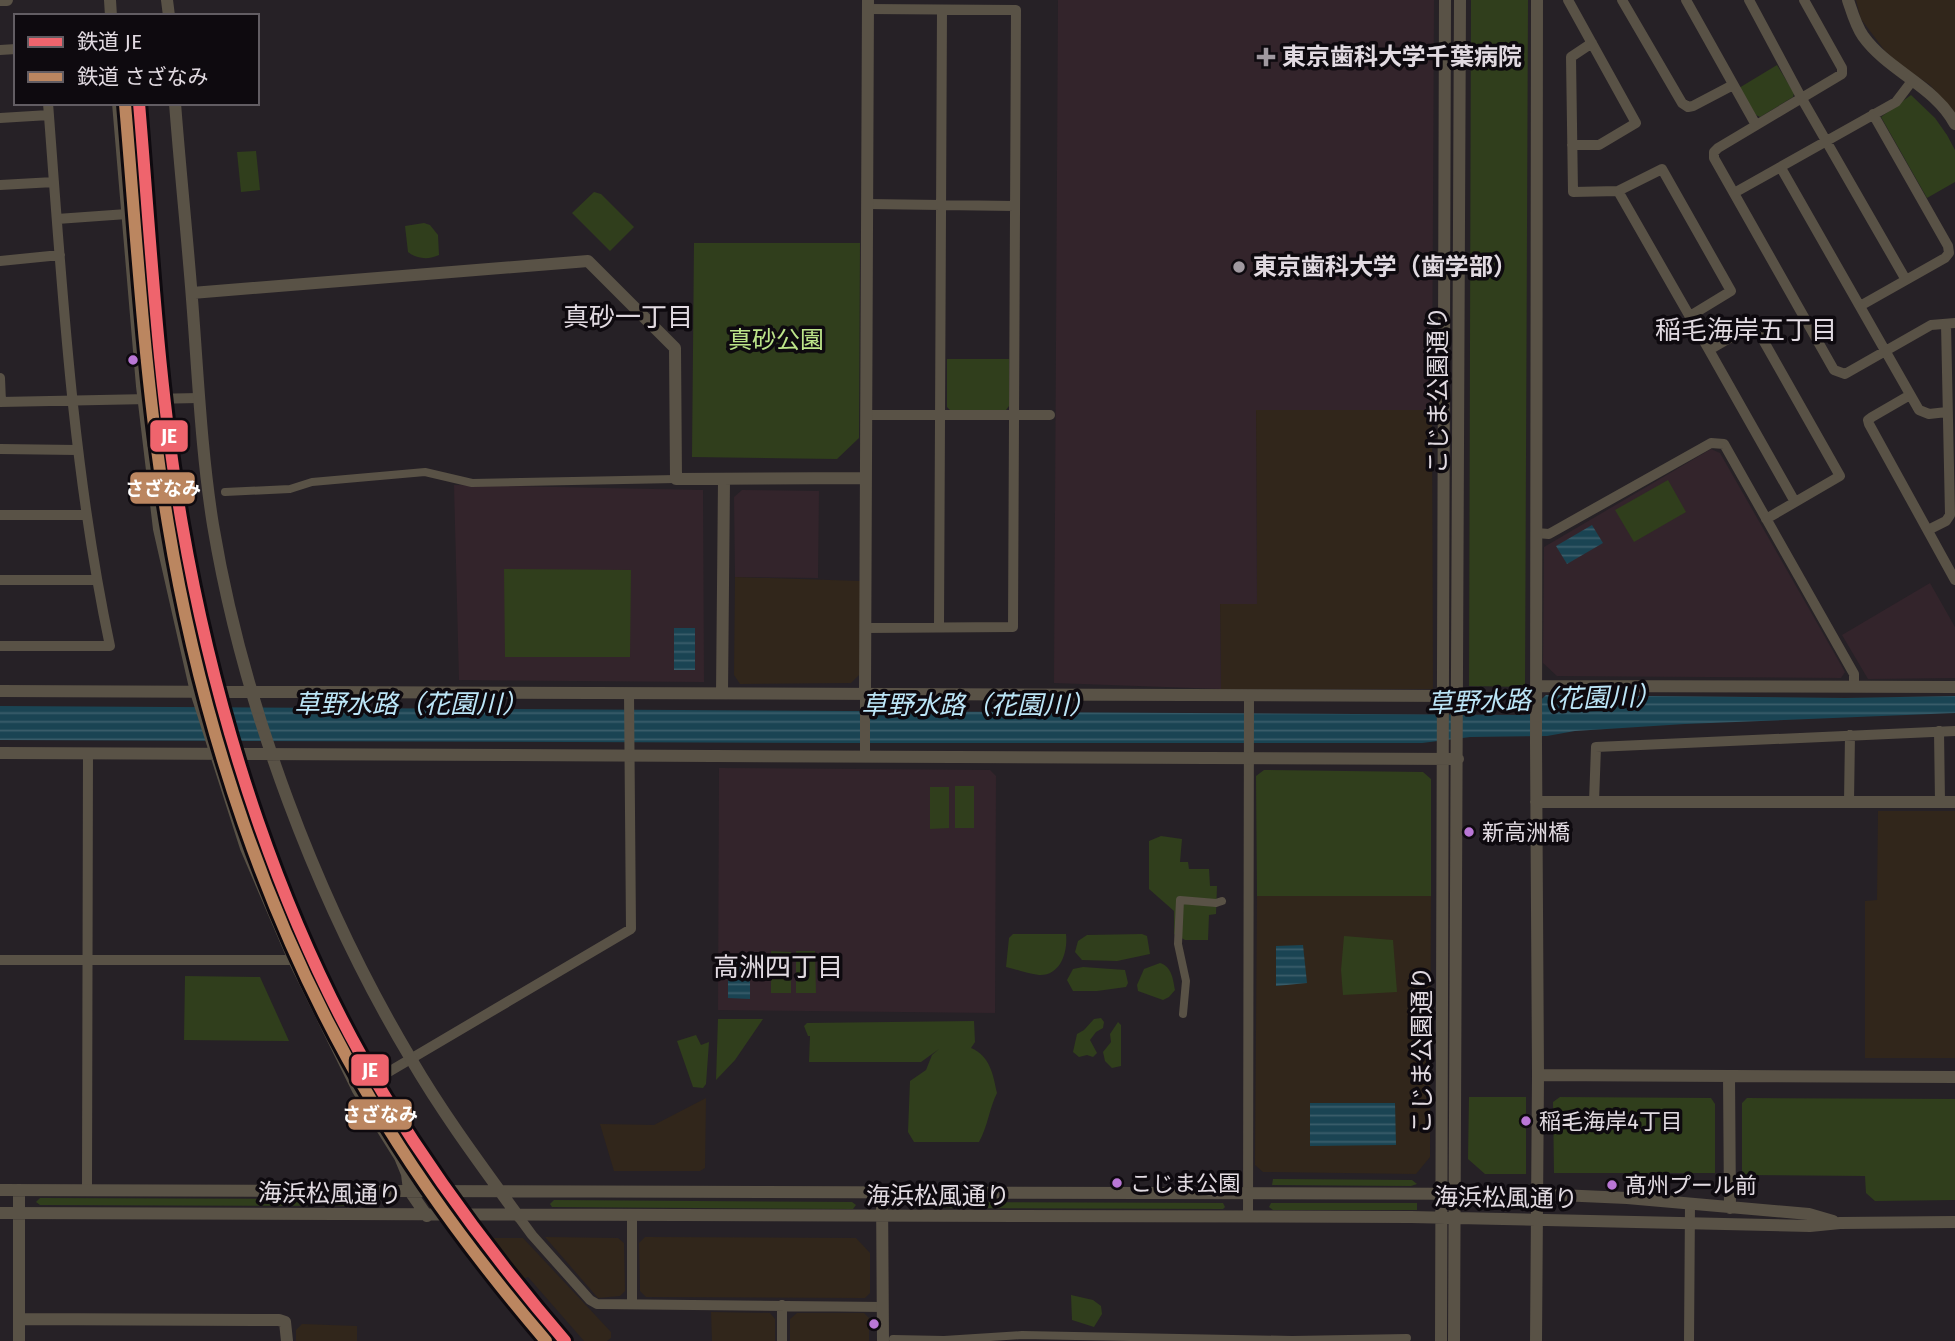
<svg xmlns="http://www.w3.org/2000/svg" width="1955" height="1341" viewBox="0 0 1955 1341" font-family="'Fira Sans','Noto Sans JP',sans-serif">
<defs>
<pattern id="water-rules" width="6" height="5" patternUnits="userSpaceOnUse" patternTransform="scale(1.75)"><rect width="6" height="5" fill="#1a4453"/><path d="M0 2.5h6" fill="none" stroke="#3b5e6b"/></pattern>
</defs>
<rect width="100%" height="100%" fill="#262126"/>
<path fill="#31261b" d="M 1856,0 L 1955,0 L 1955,113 L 1930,85 L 1903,67 L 1885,51 L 1861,19 Z
M 1256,410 L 1432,410 L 1433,689 L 1221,689 L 1220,604 L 1257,604 Z
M 735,577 L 860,581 L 859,675 L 851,683 L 740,684 L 734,675 Z
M 1878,811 L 1955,811 L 1955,1058 L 1865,1058 L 1865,901 L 1877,900 Z
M 1257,896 L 1431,896 L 1430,1157 L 1416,1174 L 1263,1172 L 1255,1165 Z
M 706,1098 L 705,1168 L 700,1171 L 614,1171 L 600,1124 L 654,1125 Z
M 545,1237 L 618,1238 L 624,1243 L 625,1291 L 620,1296 L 598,1298 Z
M 645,1237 L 856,1238 L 870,1253 L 870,1293 L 865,1298 L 646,1297 L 640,1291 L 639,1243 Z
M 483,1238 L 523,1238 L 611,1332 L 611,1338 L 607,1341 L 584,1341 L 528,1277 L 516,1282 Z
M 711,1312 L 770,1313 L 775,1319 L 775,1341 L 712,1341 Z
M 797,1313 L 864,1313 L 869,1318 L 869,1341 L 790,1341 L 790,1319 Z
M 302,1324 L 357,1326 L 357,1341 L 296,1341 L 296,1330 Z"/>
<path fill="#33242b" d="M 1058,0 L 1434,0 L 1432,410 L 1256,410 L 1257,604 L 1220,604 L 1221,689 L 1054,683 Z
M 1711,449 L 1720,453 L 1845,672 L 1841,678 L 1557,676 L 1543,663 L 1544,547 Z
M 454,485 L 703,490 L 704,682 L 459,680 Z
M 742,490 L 819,491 L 818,578 L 735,577 L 734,497 Z
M 1930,583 L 1955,627 L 1955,678 L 1868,679 L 1842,635 Z
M 719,768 L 990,770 L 996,776 L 995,1013 L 718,1010 Z"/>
<path fill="#303e1c" d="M 1471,0 L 1528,0 L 1525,687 L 1469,686 Z
M 1777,65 L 1794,93 L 1793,97 L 1760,117 L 1756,115 L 1739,88 Z
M 1911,95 L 1935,118 L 1947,135 L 1955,150 L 1955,182 L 1927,198 L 1881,117 Z
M 256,151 L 260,190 L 241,192 L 237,152 Z
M 594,192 L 601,194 L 634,227 L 610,251 L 572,213 Z
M 424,223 L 430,225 L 438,235 L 439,255 C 429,260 416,259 408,252 L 405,226 Z
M 694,243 L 860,243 L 859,438 L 837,459 L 692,457 Z
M 947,359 L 1009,359 L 1009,406 L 1006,410 L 950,410 L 947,407 Z
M 1668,480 L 1686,512 L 1634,542 L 1615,510 Z
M 504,569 L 631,570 L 630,657 L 505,657 Z
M 1264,770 L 1423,772 L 1431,779 L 1431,896 L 1257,896 L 1256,776 Z
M 955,786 L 974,786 L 974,828 L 955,828 Z
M 930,787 L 949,787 L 949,828 L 930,829 Z
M 1161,836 L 1182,839 L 1180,862 L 1188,862 L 1189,869 L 1209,869 L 1210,886 L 1217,886 L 1216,914 L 1209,915 L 1208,940 L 1185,940 L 1174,934 L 1174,911 L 1149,889 L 1149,841 Z
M 1013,934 L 1066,934 C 1068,951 1061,976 1039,975 C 1028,974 1016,969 1006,967 L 1009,938 Z
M 1142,934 L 1147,936 L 1150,954 L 1117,961 L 1082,960 L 1075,952 L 1078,941 L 1087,935 Z
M 1344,936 L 1393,940 L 1397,992 L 1343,995 L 1341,970 Z
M 771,951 L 791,952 L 791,993 L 771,993 Z
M 796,951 L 815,951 L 816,993 L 796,993 Z
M 1160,963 C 1172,967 1173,979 1175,990 L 1169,997 L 1163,1000 L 1138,991 L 1137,985 L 1144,969 Z
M 1083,967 L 1125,970 L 1128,983 L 1126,987 L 1097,991 L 1073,991 L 1067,980 L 1073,969 Z
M 185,976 L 260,977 L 289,1041 L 184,1040 Z
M 1101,1018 L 1104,1022 L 1103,1028 L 1096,1032 L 1090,1040 L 1097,1053 L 1093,1057 L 1087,1055 L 1079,1057 L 1073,1052 L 1077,1034 L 1084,1030 L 1094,1019 Z
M 718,1019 L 763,1019 L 735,1060 L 716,1080 Z
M 974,1021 L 975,1042 L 971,1048 C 990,1056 993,1074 997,1093 C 989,1109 988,1126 979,1142 L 914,1142 L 908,1132 L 910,1081 L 926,1070 L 932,1055 L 939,1049 L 921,1062 L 809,1062 L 810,1036 L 808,1036 L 804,1026 L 807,1023 Z
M 1118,1022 L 1121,1025 L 1121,1066 L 1112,1068 L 1105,1061 L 1103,1052 L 1111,1042 L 1110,1034 Z
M 696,1035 L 701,1045 L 709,1042 L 706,1084 L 703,1088 L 693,1087 L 677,1041 Z
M 1469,1097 L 1526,1097 L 1526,1174 L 1485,1174 L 1468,1159 Z
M 1560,1097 L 1711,1098 L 1715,1104 L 1715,1173 L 1554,1173 L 1553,1102 Z
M 1747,1098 L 1955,1099 L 1955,1200 L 1875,1201 L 1866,1193 L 1865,1176 L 1742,1175 L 1742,1103 Z
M 1273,1179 L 1412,1180 L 1417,1184 L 1411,1186 L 1272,1185 Z
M 40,1198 L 364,1199 L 364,1206 L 40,1205 L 36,1202 Z
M 554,1200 L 852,1202 L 856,1205 L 853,1209 L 552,1207 L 550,1204 Z
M 913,1202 L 1223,1203 L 1225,1207 L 1223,1209 L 913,1208 L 910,1205 Z
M 1271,1203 L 1417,1203 L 1417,1210 L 1273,1210 L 1269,1207 Z
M 1071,1295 L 1093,1300 L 1101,1306 L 1102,1314 L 1094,1327 L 1072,1320 Z"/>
<path fill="url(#water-rules)" d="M 1592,525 L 1603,543 L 1567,564 L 1556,546 Z
M 674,628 L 695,628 L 695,670 L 674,670 Z
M 1546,695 L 1845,698 L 1955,696 L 1955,713 L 1685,724 L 1575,731 L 1547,736 L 1470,737 L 1422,743 L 844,743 L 0,740 L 0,706 L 1525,715 Z
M 1303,945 L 1307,983 L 1276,986 L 1276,946 Z
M 728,957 L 750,957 L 750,999 L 728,998 Z
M 1310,1103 L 1395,1103 L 1396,1145 L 1310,1146 Z"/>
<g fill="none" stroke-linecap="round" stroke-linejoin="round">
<path stroke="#595246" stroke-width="8" d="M 225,492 L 290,489 L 312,482 L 425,472 L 472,483 L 676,479
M 1183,1014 L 1186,981 L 1178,944 L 1180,900 L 1216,903 L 1222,901
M 893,1339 L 944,1340 L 1022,1335 L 1292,1340 L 1407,1338"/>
<path stroke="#595246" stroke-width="10" d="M 1568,0 L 1636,123 L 1599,145 L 1572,145
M 1622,0 L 1682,103 L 1688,107 L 1693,106 L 1733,85
M 1686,0 L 1756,125
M 1749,0 L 1802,99 L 1906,280
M 1804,0 L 1842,68 L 1842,74 L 1718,148 L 1714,152 L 1714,158 L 1834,370 L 1845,374 L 1931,325 L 1955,323
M 1592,43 L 1571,57 L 1573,192 L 1618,191 L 1662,169 L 1731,291 L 1690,316
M 0,50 L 16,49
M 0,118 L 49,115
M 1781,168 L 1919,410 L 1929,414 L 1947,412
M 0,185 L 54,182
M 1618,191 L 1709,350
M 1734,193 L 1896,102 L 1912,81
M 867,204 L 1015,206
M 57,219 L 127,214
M 0,261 L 60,255
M 1860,306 L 1945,258 L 1949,253 L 1948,246 L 1873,114
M 0,378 L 1,402
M 1910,395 L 1872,417 L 1868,420 L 1869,424 L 1955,580
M 0,402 L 199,398
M 866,415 L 1050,415
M 0,449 L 77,450
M 0,515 L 86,515
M 1766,519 L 1840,476 L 1754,324 L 1709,350 L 1795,502
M 1928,530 L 1946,521 L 1950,515 L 1946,324
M 1536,533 L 1549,534 L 1711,443 L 1724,444 L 1854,674 L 1854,687
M 0,580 L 96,580
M 939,627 L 942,10
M 865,628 L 1013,627 L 1016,10 L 867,9
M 0,646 L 110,646 C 72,467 62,285 48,103
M 1939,731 L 1940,802
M 865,756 L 865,694
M 1594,802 L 1596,747 L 1955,731
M 1849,802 L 1850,735
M 0,960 L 294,960
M 358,1090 L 631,929 L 629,693
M 87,1190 L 88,753
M 518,1216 L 532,1235 L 590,1300 L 597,1304 L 883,1307
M 632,1216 L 632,1304
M 1248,1217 L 1249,695
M 782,1341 L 782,1305
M 1689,1341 L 1690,1204"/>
<path stroke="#595246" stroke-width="12" d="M 0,0 L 7,0
M 110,0 L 111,16
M 167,0 L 169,16
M 1848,0 C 1852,12 1856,26 1863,36 C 1888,71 1935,86 1955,124
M 118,103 L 142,386 L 159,529 L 196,692 L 246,848 L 294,960 L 358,1090 L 400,1157 L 407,1174 L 409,1190 L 427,1216
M 175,103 C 180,169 187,234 192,299 C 198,374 201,450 213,525 C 243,705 317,902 411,1059 C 443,1114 481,1165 518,1216
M 192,293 L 588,261 L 675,348 L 676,479 L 866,478
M 1536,686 L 1955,687
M 0,691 L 1458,696
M 722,693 L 724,480
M 865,694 L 868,0
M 0,753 L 1458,759
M 1536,802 L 1955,802
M 1538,1075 L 1955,1077
M 1729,1076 L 1730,1208
M 0,1190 L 1537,1194 L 1627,1198 L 1809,1214 L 1833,1221
M 882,1192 L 883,1341
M 0,1213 L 1411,1217 L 1810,1226 L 1840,1223 L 1955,1222
M 19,1319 L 279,1320 L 285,1322 L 287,1341
M 19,1341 L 19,1190
M 1441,1341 L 1445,0
M 1454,1341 L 1460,0
M 1536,1341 L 1538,1075 L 1536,743 L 1537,0"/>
<defs>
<path id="rail-1" d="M 139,103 C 151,244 158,385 182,524 C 216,720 282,928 386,1098 C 439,1184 499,1264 565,1341"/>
<path id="rail-2" d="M 125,104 C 137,244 145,385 168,524 C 201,725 268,928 373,1103 C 423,1188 482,1266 546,1341"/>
</defs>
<use href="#rail-1" stroke="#0e0a0f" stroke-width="18"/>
<use href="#rail-2" stroke="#0e0a0f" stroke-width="18"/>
<use href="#rail-1" stroke="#ef646d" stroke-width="12"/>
<use href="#rail-2" stroke="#bb8660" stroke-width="12"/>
</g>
<g fill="#a099a0" stroke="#0e0a0f" stroke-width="2.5">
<path d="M1262.5 46.5h7v7h7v7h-7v7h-7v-7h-7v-7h7z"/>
<circle cx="1239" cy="267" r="7"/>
</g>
<g fill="#ba77d6" stroke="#0e0a0f" stroke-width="2.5">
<circle cx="133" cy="360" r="6"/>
<circle cx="1469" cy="832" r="6"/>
<circle cx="1526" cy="1121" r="6"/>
<circle cx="1117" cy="1183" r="6"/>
<circle cx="1612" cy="1185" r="6"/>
<circle cx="874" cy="1324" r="6"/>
</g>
<g text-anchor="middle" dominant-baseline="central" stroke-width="7" stroke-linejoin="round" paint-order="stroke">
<g font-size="22" fill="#e1dae1" stroke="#0e0a0f" text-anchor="start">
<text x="1482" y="832">新高洲橋</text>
<text x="1539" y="1121">稲毛海岸4丁目</text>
<text x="1130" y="1183">こじま公園</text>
<text x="1625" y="1185">髙州プール前</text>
</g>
<g font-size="24" font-weight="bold" fill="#e1dae1" stroke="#0e0a0f" text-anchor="start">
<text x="1282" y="57">東京歯科大学千葉病院</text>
<text x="1253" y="267">東京歯科大学（歯学部）</text>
</g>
<g font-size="24" fill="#bde58a" stroke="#0e0a0f">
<text x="776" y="340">真砂公園</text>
</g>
<g font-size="24" fill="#e1dae1" stroke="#0e0a0f">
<text transform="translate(1438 390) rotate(-90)">こじま公園通り</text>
<text transform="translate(1422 1050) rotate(-90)">こじま公園通り</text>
<text transform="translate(330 1194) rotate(1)">海浜松風通り</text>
<text x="938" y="1196">海浜松風通り</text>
<text transform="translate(1506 1198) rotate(1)">海浜松風通り</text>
</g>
<g font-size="26" fill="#e1dae1" stroke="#0e0a0f">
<text x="628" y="317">真砂一丁目</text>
<text x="1746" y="330">稲毛海岸五丁目</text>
<text x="778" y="967">高洲四丁目</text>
</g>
<g font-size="26" font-style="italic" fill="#bce6f8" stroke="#0e0a0f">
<text transform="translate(1544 700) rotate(-2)">草野水路（花園川）</text>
<text x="411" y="704">草野水路（花園川）</text>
<text x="978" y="705">草野水路（花園川）</text>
</g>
</g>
<g stroke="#0e0a0f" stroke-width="2.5">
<rect x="149" y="419" width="40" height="34" rx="7" fill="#ef646d"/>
<rect x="129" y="471" width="67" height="34" rx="7" fill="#bb8660"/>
<rect x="350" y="1053" width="40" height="34" rx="7" fill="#ef646d"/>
<rect x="347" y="1098" width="66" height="33" rx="7" fill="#bb8660"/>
</g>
<g font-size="19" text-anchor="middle" font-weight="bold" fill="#fff">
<text x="169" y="443">JE</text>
<text x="163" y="495">さざなみ</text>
<text x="370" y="1077">JE</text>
<text x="380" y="1121">さざなみ</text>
</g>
<rect x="14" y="14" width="245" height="91" fill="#0e0a0f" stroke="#625d63" stroke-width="2"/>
<rect x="28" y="37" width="35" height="10" fill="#ef646d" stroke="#625d63" stroke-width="2"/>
<text x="77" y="49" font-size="21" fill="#e1dae1">鉄道 JE</text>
<rect x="28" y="72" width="35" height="10" fill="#bb8660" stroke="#625d63" stroke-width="2"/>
<text x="77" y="84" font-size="21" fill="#e1dae1">鉄道 さざなみ</text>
</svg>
